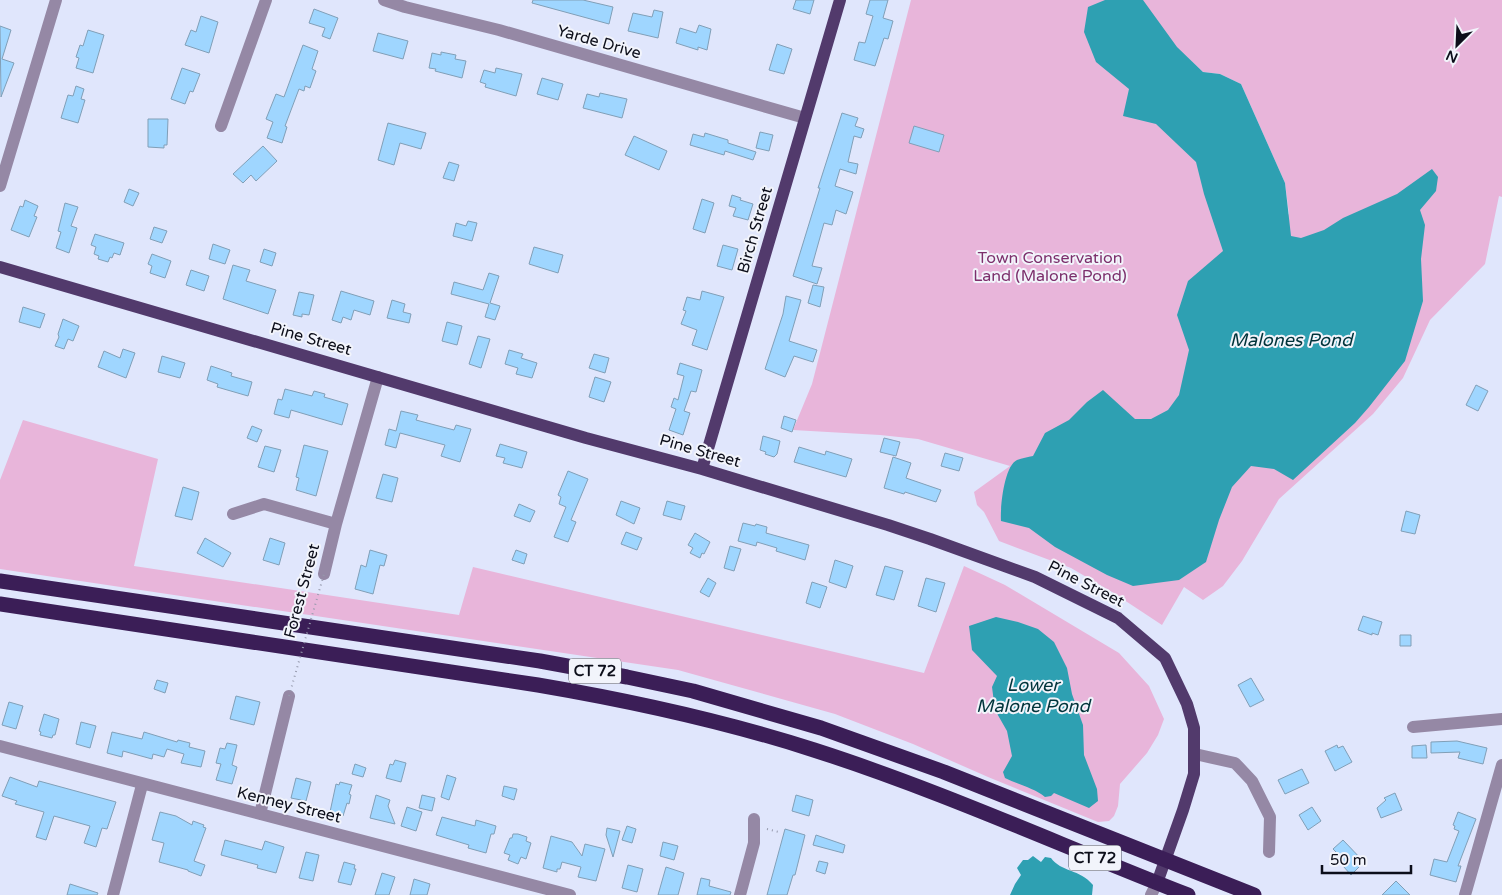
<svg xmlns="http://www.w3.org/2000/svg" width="1502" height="895" viewBox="0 0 1502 895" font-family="'Varela Round',sans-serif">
<rect width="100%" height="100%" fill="#e0e6fc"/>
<path fill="#e8b5da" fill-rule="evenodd" d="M 911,0 L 1502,0 L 1502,197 L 1499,196 L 1485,264 L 1430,320 L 1403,378 L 1373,414 L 1279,499 L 1242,561 L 1223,586 L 1203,600 L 1184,587 L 1162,625 L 1112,592 L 1071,568 L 999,541 L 984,512 L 977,505 L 974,492 L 1010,466 L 918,439 L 880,435 L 793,430 L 812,384 ZM 1184,54 L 1203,72 L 1220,74 L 1241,84 L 1285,183 L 1289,214 L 1273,228 Z
M 23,420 L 158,459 L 134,566 L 459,615 L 473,567 L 924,673 L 964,566 L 1005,585 L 1119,653 L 1149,686 L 1164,719 L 1158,735 L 1147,753 L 1120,784 L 1118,806 L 1114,816 L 1109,821 L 1098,822 L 988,777 L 913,744 L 835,714 L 678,670 L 0,569 L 0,480 Z"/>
<path fill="#2ea0b2" d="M 1105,0 L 1143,0 L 1177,47 L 1203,72 L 1220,74 L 1241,84 L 1285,183 L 1291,236 L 1301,238 L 1324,230 L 1343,218 L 1397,194 L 1432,169 L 1438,177 L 1436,191 L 1420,210 L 1425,225 L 1421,259 L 1423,301 L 1405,361 L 1369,407 L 1355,423 L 1293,480 L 1274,469 L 1251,466 L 1232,487 L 1219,520 L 1206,562 L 1179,580 L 1133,586 L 1107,575 L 1055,547 L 1029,528 L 1001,521 C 1000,508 1004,466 1017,460 C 1022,458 1028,457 1033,456 L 1045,433 L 1069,420 L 1087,402 L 1103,390 L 1135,419 L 1151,419 L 1168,410 L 1179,395 L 1189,350 L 1177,315 L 1188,281 L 1223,251 L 1204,194 L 1196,162 L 1156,124 L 1123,116 L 1129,89 L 1096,62 L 1084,32 L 1088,7 Z
M 996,617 L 1018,622 L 1038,629 L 1054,642 L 1067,668 L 1072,694 L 1083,725 L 1084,755 L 1097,789 L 1098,801 L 1089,808 L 1054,793 L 1051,796 L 1045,797 C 1034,788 1019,785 1005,778 L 1003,772 L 1012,756 L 1007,731 L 995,710 L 992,687 L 997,676 L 972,650 L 969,626 Z
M 1033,856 L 1041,862 L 1045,857 L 1051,858 C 1061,872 1080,869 1093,885 L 1092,895 L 1010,895 L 1015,884 L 1021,875 L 1017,868 L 1023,860 L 1028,860 Z"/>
<path fill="#9fd6ff" stroke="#819fb7" d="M 533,0 L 583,0 L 613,7 L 609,24 L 532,3 Z
M 796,0 L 814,0 L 810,14 L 793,9 Z
M 870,0 L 888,0 L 883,18 L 893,21 L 888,39 L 884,38 L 875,66 L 854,60 L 859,42 L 865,43 L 873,16 L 866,14 Z
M 314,9 L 338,18 L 330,39 L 322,36 L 325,28 L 309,23 Z
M 654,10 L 663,12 L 658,38 L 628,31 L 633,13 L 652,17 Z
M 201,16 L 218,22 L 209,53 L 185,45 L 191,30 L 196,32 Z
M 699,25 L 711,29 L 707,50 L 698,47 L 698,50 L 676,43 L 680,28 L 696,33 Z
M 0,26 L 11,30 L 2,59 L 14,63 L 1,97 Z
M 88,30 L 104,35 L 93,73 L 76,68 L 79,58 L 76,57 L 80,45 L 83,46 Z
M 378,33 L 408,41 L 403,59 L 373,51 Z
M 777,44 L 792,49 L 784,74 L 769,70 Z
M 303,45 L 318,51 L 312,69 L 316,71 L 310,88 L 305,86 L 304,91 L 299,89 L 285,126 L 287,127 L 282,143 L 267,138 L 273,122 L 266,119 L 276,94 L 284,97 Z
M 441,52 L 456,55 L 455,59 L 466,61 L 462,78 L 435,71 L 436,69 L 429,68 L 432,53 L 441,55 Z
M 182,68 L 200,74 L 193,92 L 190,91 L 185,104 L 171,99 Z
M 496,68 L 522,74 L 516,96 L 485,87 L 486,84 L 480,82 L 484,70 L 495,73 Z
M 542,78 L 563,84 L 558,100 L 537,94 Z
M 76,86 L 84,89 L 81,99 L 85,100 L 78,123 L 61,118 L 68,95 L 73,96 Z
M 600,93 L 627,99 L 622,118 L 583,108 L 587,94 L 599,97 Z
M 842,113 L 858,118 L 855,126 L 864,129 L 861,138 L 854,136 L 848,162 L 858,164 L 856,174 L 840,169 L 835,186 L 853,192 L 846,214 L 836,210 L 832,225 L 824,223 L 812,266 L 822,268 L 817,284 L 793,276 L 820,188 L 818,188 Z
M 148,119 L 168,119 L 167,145 L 164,145 L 164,148 L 148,147 Z
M 388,123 L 426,133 L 421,149 L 400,143 L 394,165 L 378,160 Z
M 914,126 L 944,135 L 939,152 L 909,143 Z
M 760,132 L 773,135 L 769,151 L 756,148 Z
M 705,133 L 728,140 L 728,143 L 756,152 L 753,160 L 725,151 L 724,155 L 690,145 L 693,134 L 704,137 Z
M 634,136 L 667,151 L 659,170 L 625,155 Z
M 263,146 L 277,161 L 256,181 L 251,175 L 243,183 L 233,174 Z
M 449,162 L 459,165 L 454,181 L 443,178 Z
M 129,189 L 139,193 L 133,206 L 124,202 Z
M 732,195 L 741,198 L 740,200 L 753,204 L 748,220 L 733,216 L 736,208 L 729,206 Z
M 702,199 L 714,203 L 705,233 L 693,229 Z
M 25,200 L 38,206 L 34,216 L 37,217 L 29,237 L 11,230 L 20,206 L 23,207 Z
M 65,203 L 78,207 L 71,226 L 77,228 L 69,253 L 56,248 L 61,232 L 58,231 Z
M 468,221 L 477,223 L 472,241 L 453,236 L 456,223 L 466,226 Z
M 154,227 L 167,231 L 162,243 L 150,239 Z
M 95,234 L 124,243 L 120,255 L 114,253 L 112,258 L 110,257 L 108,262 L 98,259 L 99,256 L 94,254 L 96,247 L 91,245 Z
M 213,244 L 230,250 L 225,264 L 209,259 Z
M 723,245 L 738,249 L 732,270 L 717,266 Z
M 534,247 L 563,255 L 558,273 L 529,264 Z
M 264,249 L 276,253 L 272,266 L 260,262 Z
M 152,254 L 171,261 L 165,278 L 150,273 L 152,266 L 148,264 Z
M 233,265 L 250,270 L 246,281 L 276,290 L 268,314 L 223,299 Z
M 191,270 L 209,276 L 204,291 L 186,285 Z
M 489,273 L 499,276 L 490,303 L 500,306 L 495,320 L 485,317 L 489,304 L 451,294 L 454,282 L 483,290 Z
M 813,285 L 824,287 L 820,307 L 808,303 Z
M 341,291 L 374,301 L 370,315 L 354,310 L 351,320 L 343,317 L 341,323 L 332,320 Z
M 702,291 L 724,297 L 707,350 L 692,345 L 697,330 L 681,324 L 686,311 L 683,310 L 687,297 L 700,300 Z
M 299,292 L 314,295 L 309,315 L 302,314 L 302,317 L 293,315 Z
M 786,296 L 801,300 L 789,341 L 817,350 L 813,362 L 794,356 L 785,377 L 765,369 L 783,314 Z
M 392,300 L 405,304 L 403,312 L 411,314 L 409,323 L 387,318 Z
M 23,307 L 45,314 L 40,328 L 19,322 Z
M 63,319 L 79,326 L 73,341 L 68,339 L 64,349 L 55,346 L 59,337 L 58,334 Z
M 447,322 L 462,326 L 457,345 L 442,341 Z
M 478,336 L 490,339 L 481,368 L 469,364 Z
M 123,349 L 135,353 L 126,378 L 98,367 L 104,351 L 120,358 Z
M 509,350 L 523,354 L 521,358 L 537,363 L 532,378 L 516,374 L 518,368 L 505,364 Z
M 594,354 L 609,358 L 605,373 L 589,368 Z
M 162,356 L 185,363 L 180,378 L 158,372 Z
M 680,363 L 702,370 L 696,392 L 691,391 L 684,411 L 690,413 L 683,435 L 669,430 L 676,409 L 671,407 L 674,398 L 678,400 L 684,376 L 677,374 Z
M 211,366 L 232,373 L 231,376 L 252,382 L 248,396 L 217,387 L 218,384 L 207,380 Z
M 595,377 L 611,382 L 604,402 L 589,397 Z
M 1476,385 L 1488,391 L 1478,411 L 1466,405 Z
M 285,389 L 312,396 L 314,391 L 325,394 L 324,397 L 348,404 L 342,425 L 291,410 L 289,418 L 274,414 L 278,399 L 282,400 Z
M 401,411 L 418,415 L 416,420 L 454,430 L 456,425 L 471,429 L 460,462 L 441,456 L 445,445 L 400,433 L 396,448 L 385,445 L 389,429 L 396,431 Z
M 784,416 L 796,420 L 792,432 L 781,428 Z
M 252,426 L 262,430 L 257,442 L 247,438 Z
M 763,436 L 780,441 L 777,454 L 774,457 L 765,454 L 766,452 L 760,450 Z
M 884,438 L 900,442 L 896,456 L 880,452 Z
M 500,444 L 527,452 L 522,468 L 503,463 L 505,458 L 496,456 Z
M 304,445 L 328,451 L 316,496 L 296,490 L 299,478 L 296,477 Z
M 265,446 L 281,450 L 274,472 L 258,467 Z
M 799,447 L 825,455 L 826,451 L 852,459 L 846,477 L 794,462 Z
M 945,453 L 963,458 L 959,471 L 941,466 Z
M 893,457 L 911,463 L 906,478 L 941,490 L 936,502 L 905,492 L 904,494 L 884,488 Z
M 568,471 L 588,479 L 571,520 L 576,522 L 568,542 L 554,537 L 566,507 L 559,504 L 561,497 L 558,495 Z
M 383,474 L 398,478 L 392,502 L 376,498 Z
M 183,487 L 199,492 L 192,520 L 175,516 Z
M 621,501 L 640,508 L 634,524 L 616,515 Z
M 667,501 L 685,506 L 681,520 L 663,515 Z
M 519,504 L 535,511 L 530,522 L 514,516 Z
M 1406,511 L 1420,515 L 1415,534 L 1401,531 Z
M 743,523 L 755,526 L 756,524 L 767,527 L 766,533 L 809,545 L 805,560 L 776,551 L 777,548 L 757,542 L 756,546 L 738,541 Z
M 626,532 L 642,538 L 637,550 L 621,544 Z
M 695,533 L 710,542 L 704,554 L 702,553 L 700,558 L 690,553 L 693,548 L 688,545 Z
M 205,538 L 231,553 L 223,567 L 197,553 Z
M 270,538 L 285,543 L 279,565 L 263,560 Z
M 730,546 L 741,549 L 734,571 L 724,568 Z
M 370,550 L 387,555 L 384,566 L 380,565 L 373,594 L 355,589 L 361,565 L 366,567 Z
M 516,550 L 527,554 L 524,564 L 512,560 Z
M 835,560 L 853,566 L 846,588 L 829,582 Z
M 885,566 L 903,571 L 894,600 L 876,595 Z
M 708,578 L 716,583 L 709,597 L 700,592 Z
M 926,578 L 945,583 L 936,612 L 918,606 Z
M 812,582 L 827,587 L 820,608 L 806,603 Z
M 1363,616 L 1382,622 L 1378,635 L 1372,633 L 1372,635 L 1358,630 Z
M 1400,635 L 1411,635 L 1411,646 L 1400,646 Z
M 1251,678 L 1264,700 L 1250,707 L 1238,685 Z
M 157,680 L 168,683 L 165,693 L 154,689 Z
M 236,696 L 260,702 L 254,725 L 230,719 Z
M 9,702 L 23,706 L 16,729 L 2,725 Z
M 44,714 L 59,719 L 55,735 L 53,735 L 52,738 L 40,735 L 41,732 L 39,731 Z
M 81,722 L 96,726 L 90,748 L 76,744 Z
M 112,732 L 142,739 L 144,732 L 177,742 L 178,740 L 190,743 L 189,747 L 205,751 L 201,767 L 181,763 L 184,754 L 167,749 L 164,757 L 153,754 L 152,759 L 123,751 L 122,757 L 107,753 Z
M 1457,741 L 1487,748 L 1483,764 L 1458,758 L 1460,752 L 1431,753 L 1431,742 Z
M 227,743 L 237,745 L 232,765 L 237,767 L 232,784 L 216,780 L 221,764 L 216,763 L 220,748 L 225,749 Z
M 1337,745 L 1338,748 L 1343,746 L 1352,762 L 1335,771 L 1325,751 Z
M 1426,745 L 1427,758 L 1412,758 L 1412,746 Z
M 395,760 L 406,763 L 401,782 L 386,778 L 390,764 L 393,765 Z
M 355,764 L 366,768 L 363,777 L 352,774 Z
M 1302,769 L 1309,783 L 1285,794 L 1278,780 Z
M 447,775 L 456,778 L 449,800 L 441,797 Z
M 10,777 L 37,787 L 39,781 L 116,802 L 107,829 L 102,828 L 96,847 L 84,843 L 90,826 L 54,816 L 46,840 L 36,837 L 44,812 L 15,804 L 17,801 L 2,796 Z
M 296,778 L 311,782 L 306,801 L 291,798 Z
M 340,782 L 352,785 L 349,794 L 351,795 L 349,804 L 347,803 L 343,816 L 330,812 L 336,784 L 339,785 Z
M 504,786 L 517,789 L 514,800 L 502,796 Z
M 1395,793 L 1402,810 L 1381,818 L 1377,808 L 1386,800 L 1384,798 Z
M 376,795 L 390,800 L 388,806 L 395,824 L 370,818 Z
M 422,795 L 435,798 L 432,811 L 419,808 Z
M 796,795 L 813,800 L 809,816 L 792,811 Z
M 407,807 L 422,812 L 416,831 L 401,826 Z
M 1312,807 L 1321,821 L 1308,830 L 1299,815 Z
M 160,812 L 176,816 L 192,825 L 193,821 L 204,825 L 203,827 L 206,828 L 194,861 L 205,865 L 201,876 L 188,871 L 188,870 L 159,862 L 164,843 L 152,840 Z
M 1458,812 L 1476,819 L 1458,866 L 1461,866 L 1456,882 L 1430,875 L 1434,859 L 1447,862 L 1459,831 L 1454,829 L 1455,826 L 1453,825 Z
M 442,817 L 475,826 L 476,820 L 496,826 L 494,834 L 491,834 L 486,853 L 468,848 L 469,845 L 436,835 Z
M 627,826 L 636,829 L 632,843 L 622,840 Z
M 607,828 L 620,831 L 613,857 L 606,835 Z
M 785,829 L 805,835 L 795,875 L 793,875 L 787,895 L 767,895 Z
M 513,834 L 518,834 L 527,837 L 526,841 L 531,843 L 526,859 L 521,857 L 518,864 L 508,860 L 510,855 L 504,853 L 510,838 L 512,838 Z
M 816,835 L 845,845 L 843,853 L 813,845 Z
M 551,836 L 572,842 L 582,856 L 585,844 L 605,849 L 596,881 L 578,877 L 581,867 L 562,862 L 560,869 L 557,869 L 557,872 L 543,868 Z
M 225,840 L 262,850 L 265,841 L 284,847 L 276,873 L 257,868 L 258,865 L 221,855 Z
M 1343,840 L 1364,862 L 1351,875 L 1336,858 L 1339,855 L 1333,849 Z
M 663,842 L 678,846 L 674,860 L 660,856 Z
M 306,852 L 319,855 L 313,881 L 299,878 Z
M 819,861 L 828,863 L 825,874 L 816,871 Z
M 344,862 L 355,865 L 354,869 L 356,869 L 351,885 L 338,882 Z
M 628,865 L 643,869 L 637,892 L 622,888 Z
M 666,867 L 684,873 L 678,895 L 658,895 Z
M 382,873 L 395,877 L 389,895 L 375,895 Z
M 701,878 L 710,880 L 709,886 L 731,892 L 730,895 L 697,895 Z
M 414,879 L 430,884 L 427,895 L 410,895 Z
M 1396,881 L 1410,895 L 1382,895 Z
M 70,884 L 98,893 L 97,895 L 67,895 Z"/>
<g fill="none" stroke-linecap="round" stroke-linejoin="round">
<path stroke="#969aad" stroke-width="2" stroke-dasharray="1 4" stroke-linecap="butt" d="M 767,829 L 779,832"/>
<path stroke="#9588a5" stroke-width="12" d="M 384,0 L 405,7 L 499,30 L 805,118
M 221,126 L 266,0
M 0,186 L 56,0
M 233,514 L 264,504 L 336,524
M 324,574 L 336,524 L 378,377
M 1413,727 L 1502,719
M 0,746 L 570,895
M 1195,754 L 1235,763 L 1252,781 L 1270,817 L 1269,852
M 260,814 L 289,696
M 113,895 L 142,785
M 740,895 L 754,843 L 754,819
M 1151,895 L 1157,883
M 1465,895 L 1502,765"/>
<path stroke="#523a6c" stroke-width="12" d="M 0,267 L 586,438 L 702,469 L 888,525 L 930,539 L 1035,577 L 1118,618 L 1165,658 L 1187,704 L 1194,728 L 1194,774 L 1183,810 L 1157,883
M 702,469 L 840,0"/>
<path stroke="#3b1e57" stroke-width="15" d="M 0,581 L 540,661 L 627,677 L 693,691 L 821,728 L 944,772 L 1254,895
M 0,604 L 538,685 C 632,701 724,721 814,750 C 942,791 1064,847 1188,895"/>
<path stroke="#969aad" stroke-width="2" stroke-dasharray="1 4" stroke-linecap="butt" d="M 289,696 L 324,574"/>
</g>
<g text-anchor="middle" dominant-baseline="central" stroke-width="4" stroke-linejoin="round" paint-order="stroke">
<g fill="#f2f4fb" stroke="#51535e" stroke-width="1">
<rect x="569" y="658.5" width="52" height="25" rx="4"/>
<rect x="1069" y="845.5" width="52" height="25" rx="4"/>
</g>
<g font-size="15" font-weight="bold" fill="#0c0e1a">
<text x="595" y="671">CT 72</text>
<text x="1095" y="858">CT 72</text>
</g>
<g font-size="16" fill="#0c0e1a" stroke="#f2f4fb">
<text transform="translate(599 42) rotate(16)">Yarde Drive</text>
<text transform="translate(755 230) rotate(-74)">Birch Street</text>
<text transform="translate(311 339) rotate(16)">Pine Street</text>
<text transform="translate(700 451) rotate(16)">Pine Street</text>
<text transform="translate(1086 584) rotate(27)">Pine Street</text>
<text transform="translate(302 591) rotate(-75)">Forest Street</text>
<text transform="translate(289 805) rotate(14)">Kenney Street</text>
</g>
<g font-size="16" fill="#7c2f6c" stroke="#f2f4fb">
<text x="1050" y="258">Town Conservation<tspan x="1050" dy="18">Land (Malone Pond)</tspan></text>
</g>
<g font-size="18" font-style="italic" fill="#00343b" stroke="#f2f4fb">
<text x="1291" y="340">Malones Pond</text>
<text x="1033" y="685">Lower<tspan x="1033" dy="21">Malone Pond</tspan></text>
</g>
</g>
<g transform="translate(1457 45) rotate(204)" stroke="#f2f4fb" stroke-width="4" paint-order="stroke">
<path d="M0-4L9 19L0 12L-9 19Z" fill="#0c0e1a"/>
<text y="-8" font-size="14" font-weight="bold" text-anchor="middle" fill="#0c0e1a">N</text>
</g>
<path d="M1322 865v8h89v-8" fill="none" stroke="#0c0e1a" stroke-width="2.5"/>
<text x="1330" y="865" font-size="15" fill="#0c0e1a" stroke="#f2f4fb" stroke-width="4" paint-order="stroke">50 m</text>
</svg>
